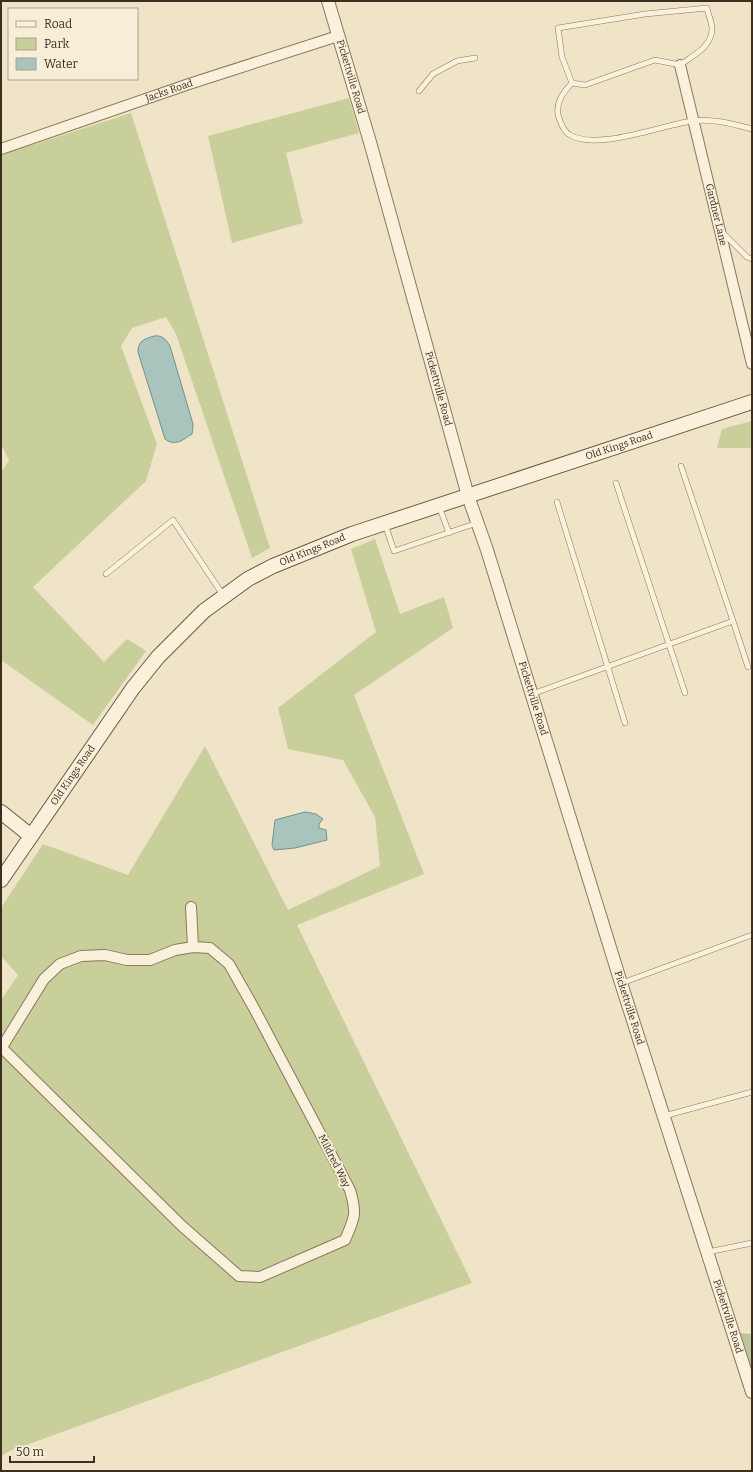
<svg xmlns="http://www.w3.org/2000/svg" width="753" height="1472" viewBox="0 0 753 1472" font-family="Bitter,serif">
<rect width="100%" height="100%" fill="#f0e4c8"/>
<path fill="#c9cf9b" d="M 349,98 L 359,133 L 286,153 L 303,223 L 232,243 L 208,136 Z
M 131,113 L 270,548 L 252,558 L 176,334 L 166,317 L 132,328 L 121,346 L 157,444 L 146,481 L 33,587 L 104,662 L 127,639 L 146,651 L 93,725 L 1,660 L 1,472 L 9,461 L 1,444 L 1,155 Z
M 752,421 L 752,448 L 717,448 L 722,429 Z
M 375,539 L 400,614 L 444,597 L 453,628 L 354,695 L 424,874 L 297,925 L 472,1283 L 10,1451 L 1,1456 L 1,1000 L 18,975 L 1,956 L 1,908 L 43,844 L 128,875 L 205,746 L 288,910 L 380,866 L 375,817 L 343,760 L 288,749 L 278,708 L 376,632 L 351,549 Z"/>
<path fill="#bfc49a" d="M 739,1333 L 752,1334 L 752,1371 Z"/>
<path fill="#a9c4bc" stroke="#6f938a" d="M 154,336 C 162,335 166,339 170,346 L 193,424 L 192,434 C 182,440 176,447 165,439 L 138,352 C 138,340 145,339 154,336 Z
M 305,812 L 316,814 L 323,819 L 319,824 L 319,828 L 326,830 L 327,840 L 295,848 L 274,850 L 272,845 L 275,820 Z"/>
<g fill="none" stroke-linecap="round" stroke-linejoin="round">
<defs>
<path id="service" d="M 707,8 C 708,14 712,22 712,29 C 712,47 692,56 680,65 L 655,60 L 585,85 L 572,83 L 562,57 L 558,28 L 645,14 Z
M 572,83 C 563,92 554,104 559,118 C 561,124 564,132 570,135 C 598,151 662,125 692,121 C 712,118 733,124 752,129
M 419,91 L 433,74 L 457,61 L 475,58
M 722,232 L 747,257 L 752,259
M 616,483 L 685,693
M 557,502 L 625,723
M 439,506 L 449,533
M 385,524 L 394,551 L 477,523
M 106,574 L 173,520 L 223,595
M 733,621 L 748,667
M 532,694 L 733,621 L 681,466
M 622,983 L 752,935
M 664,1116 L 752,1092
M 708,1252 L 752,1243"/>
<g id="minor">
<path id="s1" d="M 680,65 L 752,364"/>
<path id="s2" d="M 1,149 L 189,84 L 338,36"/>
<path d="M 191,907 L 193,947"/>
<path d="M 1,1047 L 182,1226 L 239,1276 L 260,1277 L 345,1240 C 355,1217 357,1214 350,1190 L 255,1010 L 229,964 L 210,948 L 193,947 L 175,950 L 150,960 L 127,960 L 105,955 L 81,956 L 60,964 L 44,979 L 2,1047"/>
</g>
<g id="tertiary">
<path id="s3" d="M 328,1 L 370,142 L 468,496 L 487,550 L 621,983 L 752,1392"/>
</g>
<g id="secondary">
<path d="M 1,812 L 31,836"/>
<path id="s4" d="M 1,880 L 133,688 L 158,657 L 204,611 L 248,579 L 273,566 L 352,534 L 752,402"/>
</g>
</defs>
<use href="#service" stroke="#8d765c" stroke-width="6"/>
<use href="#minor" stroke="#8d765c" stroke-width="12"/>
<use href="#tertiary" stroke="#8d765c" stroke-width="14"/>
<use href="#secondary" stroke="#6f573f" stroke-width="16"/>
<use href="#service" stroke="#faf1dc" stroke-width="5"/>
<use href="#minor" stroke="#faf1dc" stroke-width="10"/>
<use href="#tertiary" stroke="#faf1dc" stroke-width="12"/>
<use href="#secondary" stroke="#faf1dc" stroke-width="14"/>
</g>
<g text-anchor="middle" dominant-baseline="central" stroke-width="4" stroke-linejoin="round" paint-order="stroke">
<g font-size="10" fill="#3d2e20" stroke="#f7eed8">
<text stroke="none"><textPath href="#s3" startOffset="79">Pickettville Road</textPath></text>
<text stroke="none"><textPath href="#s2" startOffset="178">Jacks Road</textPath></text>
<text stroke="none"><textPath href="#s1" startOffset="154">Gardner Lane</textPath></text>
<text stroke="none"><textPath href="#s3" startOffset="403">Pickettville Road</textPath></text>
<text stroke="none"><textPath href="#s4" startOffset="787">Old Kings Road</textPath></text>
<text stroke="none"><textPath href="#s4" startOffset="463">Old Kings Road</textPath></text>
<text stroke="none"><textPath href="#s3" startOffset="727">Pickettville Road</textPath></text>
<text stroke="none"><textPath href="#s4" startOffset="127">Old Kings Road</textPath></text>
<text stroke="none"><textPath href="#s3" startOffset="1051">Pickettville Road</textPath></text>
<text transform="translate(334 1161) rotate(63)">Mildred Way</text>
<text stroke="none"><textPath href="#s3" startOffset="1375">Pickettville Road</textPath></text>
</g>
</g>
<rect width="753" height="1472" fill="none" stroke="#3d2e20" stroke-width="4"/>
<rect x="8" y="8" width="130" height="72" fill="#f7eed8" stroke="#ada18e"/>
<rect x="16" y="21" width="20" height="6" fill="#faf1dc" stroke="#ada18e"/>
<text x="44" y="28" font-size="12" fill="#3d2e20">Road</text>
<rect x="16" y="38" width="20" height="12" fill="#c9cf9b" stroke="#ada18e"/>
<text x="44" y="48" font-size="12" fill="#3d2e20">Park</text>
<rect x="16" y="58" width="20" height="12" fill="#a9c4bc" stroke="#ada18e"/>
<text x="44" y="68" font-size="12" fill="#3d2e20">Water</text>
<path d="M10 1456v6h84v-6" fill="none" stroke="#3d2e20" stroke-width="2"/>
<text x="16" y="1456" font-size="12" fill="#3d2e20" stroke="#f7eed8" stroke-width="3" paint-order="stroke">50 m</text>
</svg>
